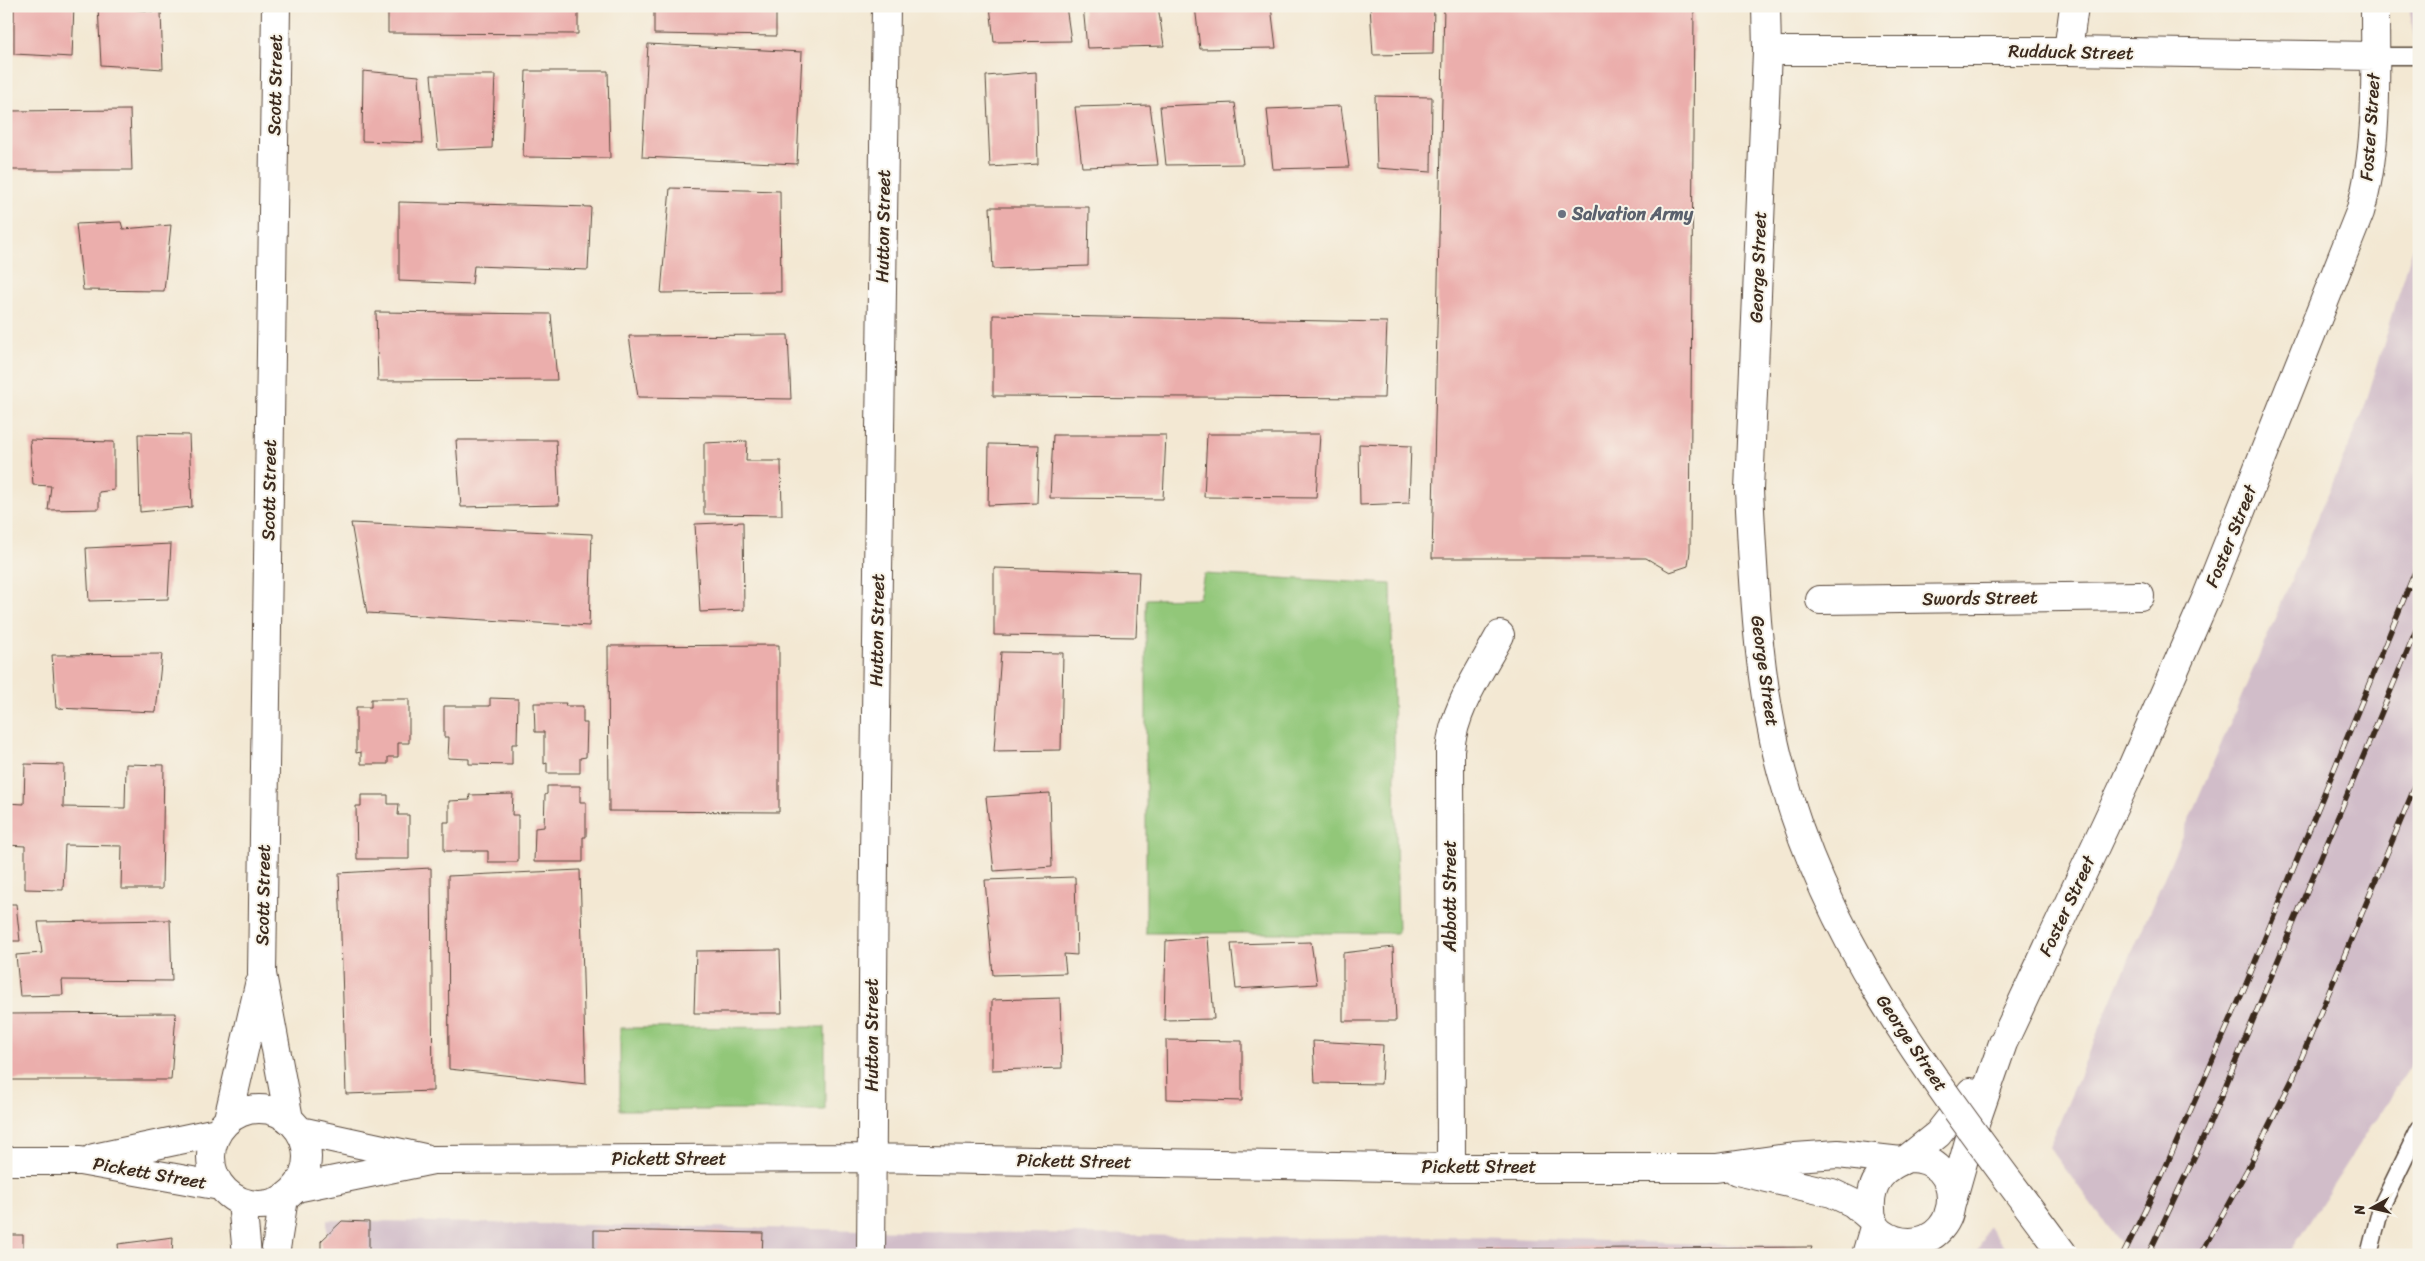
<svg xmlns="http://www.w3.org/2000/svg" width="2425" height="1261" viewBox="0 0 2425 1261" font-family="Sriracha,sans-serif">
<rect width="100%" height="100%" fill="#f7f3e8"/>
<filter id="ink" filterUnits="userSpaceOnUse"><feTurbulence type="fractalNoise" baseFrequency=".02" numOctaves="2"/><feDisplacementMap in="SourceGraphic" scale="10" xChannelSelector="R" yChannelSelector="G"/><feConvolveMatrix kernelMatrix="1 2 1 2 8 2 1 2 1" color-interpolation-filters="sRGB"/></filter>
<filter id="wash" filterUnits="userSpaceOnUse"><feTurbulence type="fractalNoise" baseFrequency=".0096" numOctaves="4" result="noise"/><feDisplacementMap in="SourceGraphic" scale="20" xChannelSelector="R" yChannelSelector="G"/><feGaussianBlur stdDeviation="1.12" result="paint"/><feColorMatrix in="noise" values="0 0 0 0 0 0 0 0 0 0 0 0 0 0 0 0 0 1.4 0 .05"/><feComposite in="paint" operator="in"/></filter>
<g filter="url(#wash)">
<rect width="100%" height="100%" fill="#f3e8d3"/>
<path fill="#d1bdc9" d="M 2409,6 L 2419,6 L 2419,69 Z
M 2419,228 L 2419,1053 L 2288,1255 L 2129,1255 L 2049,1147 L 2363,412 Z
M 327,1220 L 1290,1238 L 1469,1237 L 1812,1247 L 1808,1255 L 327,1255 Z
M 1989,1227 L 2010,1255 L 1975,1255 Z"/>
<path fill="#92c779" stroke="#66784c" d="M 1204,574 L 1391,584 L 1398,933 L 1146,933 L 1146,599 L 1199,598 Z
M 825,1027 L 825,1110 L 620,1110 L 620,1028 Z"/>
<g id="blocks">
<path fill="#ebaeac" d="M 14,6 L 74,6 L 72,57 L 14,54 Z
M 98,6 L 161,12 L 163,69 L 101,65 Z
M 388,6 L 578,6 L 578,34 L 388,33 Z
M 654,6 L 776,6 L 776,36 L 654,34 Z
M 990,6 L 1066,6 L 1071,41 L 994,42 Z
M 1083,6 L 1158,6 L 1164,46 L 1087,48 Z
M 1195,6 L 1271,6 L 1276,48 L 1200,49 Z
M 1370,6 L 1434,6 L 1433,54 L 1373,55 Z
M 1444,6 L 1694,6 L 1690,551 L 1688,566 L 1670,572 L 1646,558 L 1432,558 Z
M 648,44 L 802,52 L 797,164 L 642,157 Z
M 363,71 L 419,76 L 423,143 L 362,141 Z
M 526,71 L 608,71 L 610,158 L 523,157 Z
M 1036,72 L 1038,164 L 990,167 L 986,76 Z
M 431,75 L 495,75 L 492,148 L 438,150 Z
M 1375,96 L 1432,97 L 1431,172 L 1377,168 Z
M 1235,103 L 1243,164 L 1166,165 L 1160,106 Z
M 1150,105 L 1158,165 L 1082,167 L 1075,107 Z
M 1341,106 L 1349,167 L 1273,169 L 1267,109 Z
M 130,110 L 132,170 L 6,170 L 6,111 Z
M 670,188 L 780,191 L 781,292 L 661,293 Z
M 399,202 L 591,207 L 588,270 L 474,266 L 472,284 L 399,281 Z
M 990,207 L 1089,207 L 1088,266 L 993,269 Z
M 121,222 L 123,229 L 171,225 L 164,291 L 83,290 L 76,224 Z
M 376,312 L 551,314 L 557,380 L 378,381 Z
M 993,315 L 1387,322 L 1384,398 L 993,396 Z
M 788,335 L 791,399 L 638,397 L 629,336 Z
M 138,434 L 189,435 L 192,507 L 140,512 Z
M 1207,434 L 1320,434 L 1316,498 L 1204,497 Z
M 1053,435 L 1166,435 L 1163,499 L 1050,498 Z
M 30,440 L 114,442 L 114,490 L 99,492 L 99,509 L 48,510 L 51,486 L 33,485 Z
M 456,440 L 556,440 L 559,505 L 461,507 Z
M 747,441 L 746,461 L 781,461 L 782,515 L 704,514 L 704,443 Z
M 989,444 L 1039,445 L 1037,503 L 988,505 Z
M 1359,444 L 1411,446 L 1409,503 L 1360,505 Z
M 743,522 L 744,610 L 700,612 L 695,524 Z
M 351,523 L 592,534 L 589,626 L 367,613 Z
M 171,544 L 168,599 L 89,601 L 86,548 Z
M 994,568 L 1139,572 L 1136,637 L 994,635 Z
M 779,645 L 779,812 L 609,811 L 608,646 Z
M 1001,652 L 1063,653 L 1061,750 L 994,751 Z
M 162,654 L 156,712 L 56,708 L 52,655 Z
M 490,698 L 518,699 L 517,744 L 512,744 L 512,765 L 469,764 L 469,759 L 448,758 L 449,737 L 444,737 L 444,706 L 490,706 Z
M 371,699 L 409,699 L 409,743 L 398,743 L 398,757 L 388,757 L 388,764 L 361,764 L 361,752 L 356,753 L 356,707 L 371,707 Z
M 534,703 L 566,703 L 565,706 L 583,706 L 583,723 L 587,723 L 586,757 L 580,758 L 580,773 L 547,773 L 547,763 L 544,764 L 544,732 L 535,732 Z
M 25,764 L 64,765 L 63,807 L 125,808 L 126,764 L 164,765 L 162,889 L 121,889 L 122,846 L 65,845 L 63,890 L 25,889 L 25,846 L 6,845 L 6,803 L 24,804 Z
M 547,786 L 580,786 L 580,802 L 586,802 L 586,837 L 583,837 L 583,862 L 534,862 L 535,828 L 544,827 L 545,795 L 547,794 Z
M 1050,793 L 1052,867 L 994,871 L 986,797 Z
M 513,794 L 512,815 L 518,815 L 518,862 L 488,862 L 488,851 L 444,851 L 444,822 L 449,822 L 449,801 L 470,800 L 469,795 Z
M 361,795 L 388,795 L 388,804 L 399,804 L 398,815 L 409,815 L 409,859 L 357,859 L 356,806 L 361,806 Z
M 431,868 L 433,1091 L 346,1094 L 339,873 Z
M 580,870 L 586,1084 L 449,1069 L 448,876 Z
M 1075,877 L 1077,955 L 1064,954 L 1066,973 L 993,975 L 985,880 Z
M 6,904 L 16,904 L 20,941 L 6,941 Z
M 170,920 L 172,981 L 62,980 L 63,995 L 20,996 L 16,955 L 42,953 L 38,922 Z
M 1208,937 L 1214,1019 L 1164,1020 L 1166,941 Z
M 1311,942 L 1317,984 L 1236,989 L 1231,944 Z
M 1393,947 L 1396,1021 L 1343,1021 L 1343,953 Z
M 780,950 L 782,1013 L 694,1013 L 696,951 Z
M 1060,998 L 1062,1068 L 992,1070 L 992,1000 Z
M 176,1013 L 171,1080 L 6,1080 L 6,1014 Z
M 1166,1040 L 1242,1041 L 1242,1101 L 1167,1099 Z
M 1313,1041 L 1383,1045 L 1381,1084 L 1315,1083 Z
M 342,1221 L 369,1222 L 369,1253 L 387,1255 L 321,1255 L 321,1241 Z
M 594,1230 L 763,1233 L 762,1255 L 594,1255 Z
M 6,1235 L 23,1235 L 23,1255 L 6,1255 Z
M 173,1237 L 172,1255 L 119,1255 L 118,1244 Z
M 1812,1247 L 1809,1255 L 1478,1255 L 1478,1249 Z"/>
</g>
</g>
<g filter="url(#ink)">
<use href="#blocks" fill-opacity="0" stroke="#574639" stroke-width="1"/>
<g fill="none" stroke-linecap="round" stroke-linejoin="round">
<defs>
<path id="lane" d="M 2375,56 L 2419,56
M 2369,1255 L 2381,1207 L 2419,1129"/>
<path id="street" d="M 276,6 L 262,974 L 289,1119
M 2068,51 L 2074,6
M 1820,600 L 2140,596
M211 1157a48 48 0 1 1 96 0a48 48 0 1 1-96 0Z
M 228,1119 L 259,985
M 300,1131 L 424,1158
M 94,1158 L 217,1132
M 6,1161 L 80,1161 L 220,1186
M 1451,1168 L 1450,750 C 1454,708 1480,672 1500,635
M 1737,1171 L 1832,1193 L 1853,1203 L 1873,1220
M 296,1188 L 433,1160 L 871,1158 L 1451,1168 L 1716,1168 L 1795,1157 L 1838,1154 L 1901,1161
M 242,1202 L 247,1255
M 275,1255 L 284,1198
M 871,1255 L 874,856 L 886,6"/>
<path id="secondary" d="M 1767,51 L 2068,51 L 2375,56
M 1749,490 L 1767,51 L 1766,6
M 1908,1158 C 1966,1156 1964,1241 1910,1242 C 1899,1242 1890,1239 1882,1233 C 1874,1227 1871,1218 1871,1209 C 1869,1182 1884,1167 1908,1158 Z
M 1908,1158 L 1938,1134 L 1971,1092
M 1948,1215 L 1969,1141 L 2003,1043 L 2125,783 L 2207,596 L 2360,212 C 2379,147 2375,74 2375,6
M 1866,1255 L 1875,1224"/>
</defs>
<use href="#lane" stroke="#574639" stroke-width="19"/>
<use href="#street" stroke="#574639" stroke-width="30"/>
<use href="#secondary" stroke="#574639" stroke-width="30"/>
<use href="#lane" stroke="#fff" stroke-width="16"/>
<use href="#street" stroke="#fff" stroke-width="28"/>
<use href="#secondary" stroke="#fff" stroke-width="28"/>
<defs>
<path id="rail" d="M 2123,1255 L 2159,1182 L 2244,989 L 2419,562
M 2148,1255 L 2207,1130 L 2419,623
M 2200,1255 L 2247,1170 L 2293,1078 L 2419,777"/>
</defs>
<use href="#rail" stroke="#3b2a1e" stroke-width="5.5"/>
<use href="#rail" stroke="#f7f3e8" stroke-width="4" stroke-dasharray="11" stroke-linecap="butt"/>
<defs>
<path id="secondary-bridge" d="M 1749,490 C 1754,585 1757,681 1782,773 C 1831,958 1953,1104 2064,1255"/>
</defs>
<use href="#secondary-bridge" stroke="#574639" stroke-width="30" stroke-linecap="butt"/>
<use href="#secondary-bridge" stroke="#fff" stroke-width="28"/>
</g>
</g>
<circle fill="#6b7280" stroke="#f7f3e8" stroke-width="2" cx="1562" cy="214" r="5"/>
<g text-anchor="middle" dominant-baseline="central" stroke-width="4" stroke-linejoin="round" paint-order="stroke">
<g font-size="18" fill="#3b2a1e" stroke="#f7f3e8">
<text transform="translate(2071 52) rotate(1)">Rudduck Street</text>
<text transform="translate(275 85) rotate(-89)">Scott Street</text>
<text transform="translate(2370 127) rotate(-86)">Foster Street</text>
<text transform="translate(883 226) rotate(-89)">Hutton Street</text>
<text transform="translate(1758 267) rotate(-88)">George Street</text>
<text transform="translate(269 490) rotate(-89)">Scott Street</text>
<text transform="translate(2231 536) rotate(-68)">Foster Street</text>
<text transform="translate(1980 598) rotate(-1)">Swords Street</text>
<text transform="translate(877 630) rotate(-89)">Hutton Street</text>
<text transform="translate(1765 671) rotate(82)">George Street</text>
<text transform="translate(263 895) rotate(-89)">Scott Street</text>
<text transform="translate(1450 896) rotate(-90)">Abbott Street</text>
<text transform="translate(2067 906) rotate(-65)">Foster Street</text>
<text transform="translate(872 1035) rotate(-90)">Hutton Street</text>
<text transform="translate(1912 1043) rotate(56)">George Street</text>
<text x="669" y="1159">Pickett Street</text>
<text transform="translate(1074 1161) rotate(1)">Pickett Street</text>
<text x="1479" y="1167">Pickett Street</text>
<text transform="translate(150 1173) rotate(10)">Pickett Street</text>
</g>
<g font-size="18" font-weight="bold" fill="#5b616d" stroke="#f7f3e8" text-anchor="start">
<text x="1572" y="214">Salvation Army</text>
</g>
</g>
<rect width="2425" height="1261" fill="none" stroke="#f7f3e8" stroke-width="25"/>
<g transform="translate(2372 1208) rotate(262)" stroke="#f7f3e8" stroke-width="4" paint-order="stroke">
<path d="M0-4L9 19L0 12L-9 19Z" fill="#3b2a1e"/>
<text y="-8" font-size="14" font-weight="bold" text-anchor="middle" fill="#3b2a1e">N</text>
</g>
</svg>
